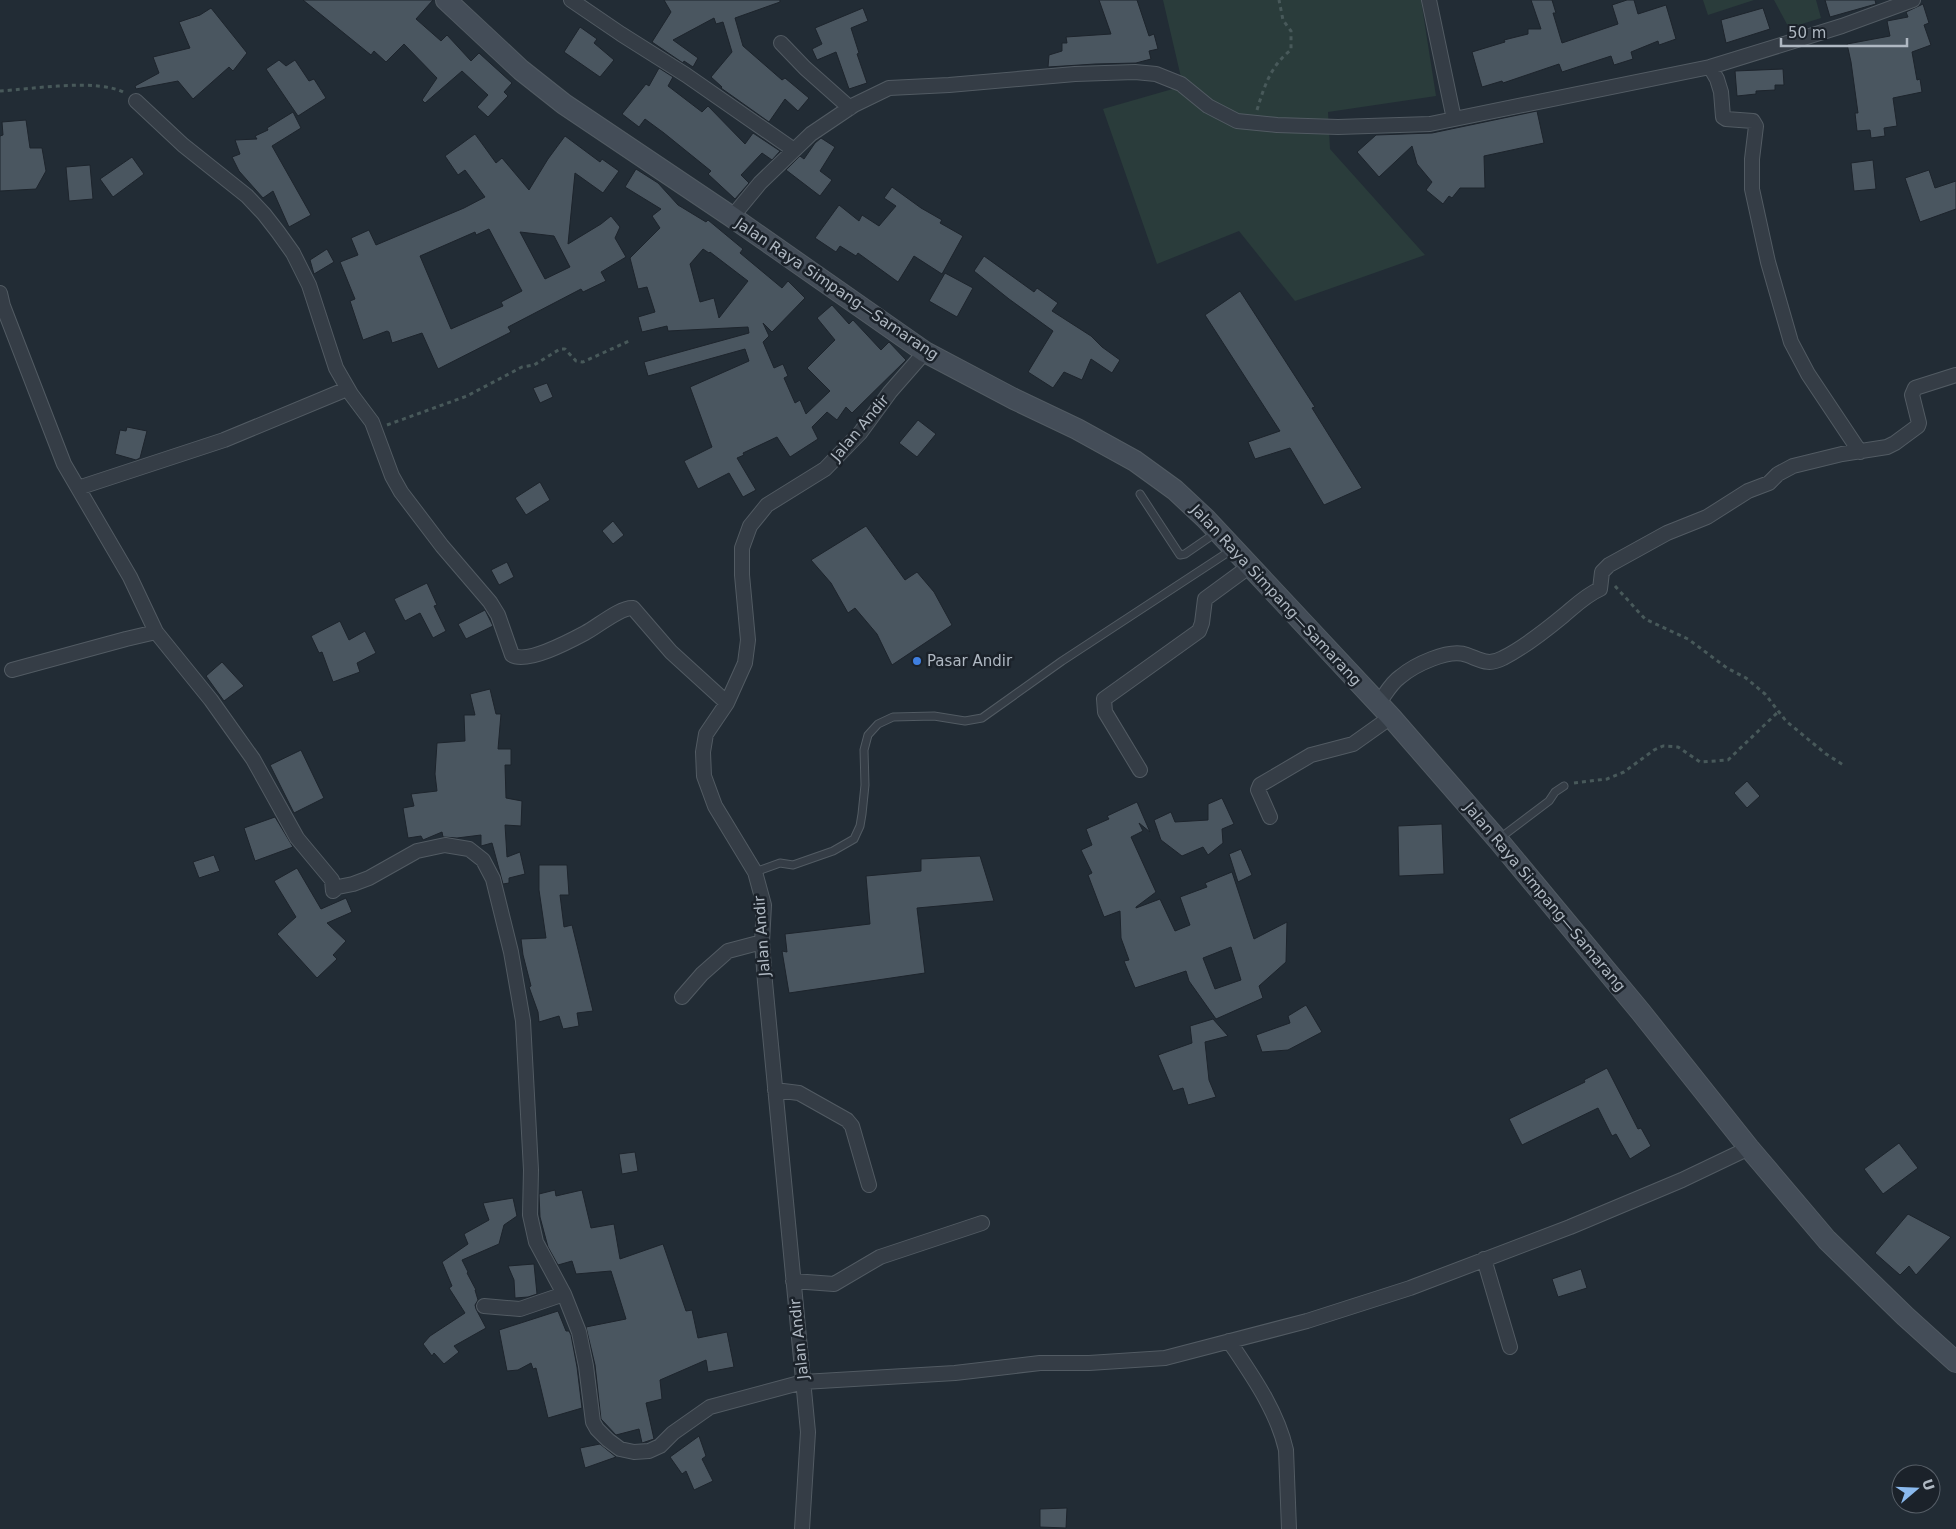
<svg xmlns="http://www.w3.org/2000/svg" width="1956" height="1529" viewBox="0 0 1956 1529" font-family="'DejaVu Sans',sans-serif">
<rect width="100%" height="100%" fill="#222c35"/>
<path fill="#2a3c3b" d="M 1163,0 L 1421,0 L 1436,96 L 1328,112 L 1330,149 L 1425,255 L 1295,301 L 1239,231 L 1157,264 L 1103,109 L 1183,86 Z
M 1703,0 L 1754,0 L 1708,15 Z
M 1774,0 L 1816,0 L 1821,18 L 1789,28 Z"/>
<path fill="#4a5660" stroke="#1d242c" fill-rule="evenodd" d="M 303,0 L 433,0 L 416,19 L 441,41 L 447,35 L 471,61 L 479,53 L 512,83 L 504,92 L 508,96 L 488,117 L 477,107 L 488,95 L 462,71 L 425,103 L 422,100 L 437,78 L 404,44 L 386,62 L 374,51 L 371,55 Z
M 664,0 L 780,0 L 780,2 L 735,18 L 743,46 L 782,80 L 785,78 L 809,98 L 798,111 L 785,99 L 769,122 L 721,88 L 722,87 L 711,77 L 732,52 L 723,22 L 716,24 L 714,18 L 673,40 L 698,58 L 693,67 L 684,61 L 683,63 L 652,42 L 671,12 Z
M 1099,0 L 1137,0 L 1149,36 L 1154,34 L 1158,49 L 1149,51 L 1151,59 L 1136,63 L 1095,64 L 1048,67 L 1049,55 L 1062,51 L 1062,43 L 1067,43 L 1066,37 L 1111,34 Z
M 1531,0 L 1552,0 L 1556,13 L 1553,13 L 1562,43 L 1618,24 L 1612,5 L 1627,0 L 1634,0 L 1638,14 L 1666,5 L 1676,39 L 1659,45 L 1658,41 L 1631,52 L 1633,59 L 1614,65 L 1611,56 L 1562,72 L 1559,64 L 1503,83 L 1502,81 L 1482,87 L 1472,52 L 1505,42 L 1504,40 L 1528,34 L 1528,29 L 1541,29 Z
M 1825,0 L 1875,0 L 1876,4 L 1830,17 Z
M 1923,4 L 1929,23 L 1924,25 L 1931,45 L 1912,52 L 1917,80 L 1920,79 L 1922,92 L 1893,98 L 1897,126 L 1884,128 L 1885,136 L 1871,138 L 1870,130 L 1857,131 L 1855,113 L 1858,113 L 1851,62 L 1847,44 L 1890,36 L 1887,21 L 1908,17 L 1906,12 Z
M 211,8 L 247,53 L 233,71 L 229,67 L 193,99 L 178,81 L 136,89 L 135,86 L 159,73 L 153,57 L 190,48 L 179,22 L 200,15 Z
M 863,8 L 868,21 L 851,28 L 859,53 L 857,54 L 867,83 L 849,89 L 836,52 L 817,60 L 812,49 L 822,44 L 815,28 Z
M 1763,8 L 1770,29 L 1726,43 L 1721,20 Z
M 580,27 L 597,39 L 594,43 L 614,60 L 600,77 L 564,52 Z
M 279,60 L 286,66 L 295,60 L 309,81 L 314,79 L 326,98 L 298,116 L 266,69 Z
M 659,68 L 673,77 L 668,86 L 702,112 L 708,106 L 745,144 L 753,133 L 780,151 L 772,160 L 762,153 L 741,175 L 749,183 L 735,199 L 708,174 L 711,171 L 664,133 L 645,119 L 639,127 L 622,114 L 646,84 L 649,86 Z
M 1783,69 L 1784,85 L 1775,85 L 1775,90 L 1756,91 L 1756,94 L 1737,96 L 1735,71 Z
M 1537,111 L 1544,143 L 1484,156 L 1485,188 L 1460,188 L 1452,198 L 1449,196 L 1443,204 L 1426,190 L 1432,182 L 1417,164 L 1412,146 L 1379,177 L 1357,152 L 1376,135 L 1432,133 Z
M 293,112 L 301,128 L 272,146 L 311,215 L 289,227 L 273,191 L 263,198 L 239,171 L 232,157 L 240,154 L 235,140 L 257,139 L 255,136 L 268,130 L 267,128 Z
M 26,120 L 30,148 L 42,148 L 46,171 L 36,189 L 0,191 L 0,136 L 3,135 L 2,122 Z
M 475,134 L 496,163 L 502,158 L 529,190 L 548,159 L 565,136 L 600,162 L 602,159 L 619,171 L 603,193 L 575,173 L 568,244 L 601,224 L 611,216 L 620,227 L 615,238 L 626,257 L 601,272 L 606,281 L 583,292 L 581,289 L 508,327 L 511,332 L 438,369 L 422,333 L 392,343 L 389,332 L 387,331 L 363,340 L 350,301 L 355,299 L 340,262 L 358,255 L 351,238 L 369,230 L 376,245 L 464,208 L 485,197 L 465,170 L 458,175 L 445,156 ZM 489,229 L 522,291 L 501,302 L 503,306 L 451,329 L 420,256 L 475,232 L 476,235 ZM 520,232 L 554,236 L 570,267 L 545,279 Z
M 821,138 L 835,147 L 820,171 L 832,180 L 820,196 L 786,170 L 800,156 L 804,159 L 815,143 Z
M 132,157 L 144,174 L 113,197 L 100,179 Z
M 1873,160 L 1876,189 L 1854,191 L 1851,163 Z
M 90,165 L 93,199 L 69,201 L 66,167 Z
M 636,169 L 658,183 L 678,205 L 706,222 L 708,220 L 743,249 L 740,253 L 782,288 L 788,281 L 805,298 L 772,332 L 763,323 L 769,336 L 763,342 L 774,368 L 783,364 L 788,376 L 784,378 L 795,403 L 800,400 L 806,414 L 830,391 L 807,368 L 835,340 L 817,318 L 832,305 L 849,324 L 853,320 L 881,350 L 889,342 L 906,360 L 852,413 L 846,407 L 837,420 L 827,412 L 812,427 L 818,439 L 790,457 L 777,437 L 743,453 L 744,455 L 737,458 L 756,490 L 743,497 L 729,473 L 698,489 L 684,461 L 712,447 L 690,387 L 749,361 L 745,349 L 648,376 L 644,362 L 749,333 L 748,327 L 668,331 L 667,326 L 642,332 L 638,317 L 655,312 L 647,287 L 638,289 L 630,258 L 660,228 L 652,216 L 661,209 L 625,187 ZM 703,249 L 709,253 L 710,252 L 748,281 L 719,318 L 714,298 L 700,302 L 690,264 Z
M 1929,170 L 1935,188 L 1956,181 L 1956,209 L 1920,222 L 1905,178 Z
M 892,187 L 921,208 L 942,220 L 940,223 L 963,236 L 942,274 L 914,256 L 898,282 L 858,253 L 856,256 L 840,246 L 836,252 L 815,238 L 839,205 L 859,221 L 862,215 L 879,226 L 896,206 L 884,198 Z
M 327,249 L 334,262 L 314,274 L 310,260 Z
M 984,256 L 1034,292 L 1037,288 L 1058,303 L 1052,311 L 1091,336 L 1102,347 L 1120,360 L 1112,373 L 1091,359 L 1082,380 L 1064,372 L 1053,388 L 1028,372 L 1053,331 L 1009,299 L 974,271 Z
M 945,273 L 973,288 L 957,317 L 929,301 Z
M 1240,291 L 1315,407 L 1312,408 L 1362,488 L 1324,505 L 1290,448 L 1255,459 L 1248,442 L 1280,431 L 1205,315 Z
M 547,383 L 553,397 L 540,403 L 533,388 Z
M 918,420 L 936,434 L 917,457 L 899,443 Z
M 127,427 L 147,431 L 140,458 L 136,460 L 115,454 L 120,430 L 126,431 Z
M 540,482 L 550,500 L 526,515 L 515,498 Z
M 613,521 L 624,535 L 613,544 L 602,531 Z
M 866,526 L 905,580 L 917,572 L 934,592 L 952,625 L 892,665 L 877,634 L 855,608 L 848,613 L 831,583 L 811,560 Z
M 507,562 L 514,577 L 499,585 L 491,570 Z
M 427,583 L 437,605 L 434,606 L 446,631 L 433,638 L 420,613 L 405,621 L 394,599 Z
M 485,610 L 493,626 L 466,639 L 458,624 Z
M 340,621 L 349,640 L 365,631 L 376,653 L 357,663 L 360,672 L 333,682 L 322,652 L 319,653 L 311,636 Z
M 222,662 L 244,686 L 224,701 L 206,676 Z
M 490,689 L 496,714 L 501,714 L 498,749 L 511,749 L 511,765 L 505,765 L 506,798 L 522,801 L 521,826 L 505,825 L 507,857 L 520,852 L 525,874 L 509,878 L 509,883 L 503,884 L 492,843 L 481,846 L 481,835 L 457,838 L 443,837 L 442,832 L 423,840 L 421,836 L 408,838 L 403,808 L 414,806 L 411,794 L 437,791 L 435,774 L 437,743 L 465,741 L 464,715 L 475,715 L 470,694 Z
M 301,750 L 324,798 L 294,813 L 270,765 Z
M 1747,781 L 1760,796 L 1747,808 L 1734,793 Z
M 1222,798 L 1234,824 L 1222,829 L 1223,843 L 1208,855 L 1203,847 L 1182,856 L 1161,840 L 1154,820 L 1171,812 L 1175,822 L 1208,820 L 1208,804 Z
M 1137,802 L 1150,832 L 1139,823 L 1143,831 L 1131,837 L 1156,892 L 1136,907 L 1136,908 L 1160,899 L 1175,931 L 1190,925 L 1180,897 L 1207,887 L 1205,883 L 1232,872 L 1254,939 L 1287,922 L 1286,962 L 1259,986 L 1263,998 L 1216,1019 L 1189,981 L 1186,971 L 1135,988 L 1124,961 L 1129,960 L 1121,938 L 1120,911 L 1104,917 L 1088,875 L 1092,873 L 1081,850 L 1092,845 L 1086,829 L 1109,819 L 1107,816 ZM 1231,947 L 1241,980 L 1215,989 L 1203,958 Z
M 275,817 L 293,847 L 255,861 L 244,828 Z
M 1442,824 L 1444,874 L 1399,876 L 1398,826 Z
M 1241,849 L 1252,875 L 1238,882 L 1229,854 Z
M 214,855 L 220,871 L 199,878 L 193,862 Z
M 980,856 L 994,901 L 917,908 L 925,973 L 789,993 L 782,951 L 787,952 L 785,934 L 870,924 L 866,876 L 921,871 L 921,859 Z
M 539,865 L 567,865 L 569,895 L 560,895 L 564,927 L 572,925 L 593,1011 L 577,1013 L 579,1026 L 563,1029 L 559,1016 L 539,1022 L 538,1012 L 529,987 L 531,986 L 523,955 L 521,939 L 546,938 L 539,890 Z
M 297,868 L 321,909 L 346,898 L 352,912 L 327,923 L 346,941 L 333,955 L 337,959 L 317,978 L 277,934 L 296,917 L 274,881 Z
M 1306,1005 L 1322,1032 L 1288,1050 L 1262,1052 L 1256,1035 L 1290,1023 L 1288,1016 Z
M 1213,1019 L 1228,1036 L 1205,1042 L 1209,1080 L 1216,1097 L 1188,1105 L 1183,1088 L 1173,1091 L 1158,1055 L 1192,1043 L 1190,1026 Z
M 1607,1068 L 1638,1129 L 1641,1128 L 1651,1146 L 1630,1159 L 1616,1134 L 1612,1136 L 1598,1108 L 1522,1145 L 1509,1119 L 1585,1082 L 1584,1080 Z
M 1899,1143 L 1918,1168 L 1883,1194 L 1864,1169 Z
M 635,1152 L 638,1171 L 622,1174 L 619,1154 Z
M 555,1190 L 556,1196 L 582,1190 L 591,1228 L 614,1224 L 620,1259 L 663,1244 L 686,1311 L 692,1310 L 698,1338 L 727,1332 L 734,1367 L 708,1372 L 706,1360 L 660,1380 L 662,1399 L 646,1403 L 654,1439 L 642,1443 L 639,1429 L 616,1435 L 601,1419 L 595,1365 L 586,1327 L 626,1319 L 611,1271 L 576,1274 L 572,1261 L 558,1265 L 548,1247 L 540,1217 L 539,1194 Z
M 513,1198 L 517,1216 L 504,1225 L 499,1244 L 462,1260 L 468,1272 L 467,1273 L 476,1290 L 475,1290 L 478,1300 L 475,1305 L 476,1309 L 486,1328 L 454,1346 L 459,1352 L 444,1364 L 434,1353 L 432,1356 L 423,1344 L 430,1336 L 465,1313 L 449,1288 L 452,1286 L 442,1262 L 468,1244 L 464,1234 L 489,1220 L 483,1203 Z
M 1908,1214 L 1951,1237 L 1916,1275 L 1909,1266 L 1900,1275 L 1875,1253 Z
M 534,1264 L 537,1294 L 528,1297 L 515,1298 L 514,1280 L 508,1266 Z
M 1581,1269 L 1587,1288 L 1558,1297 L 1552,1279 Z
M 558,1311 L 566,1331 L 569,1331 L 571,1335 L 577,1367 L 582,1408 L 548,1418 L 536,1368 L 533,1369 L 531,1363 L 518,1370 L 507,1371 L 499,1330 Z
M 699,1436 L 706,1456 L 702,1459 L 713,1481 L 694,1490 L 686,1471 L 682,1474 L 670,1457 Z
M 600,1444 L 616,1457 L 585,1468 L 580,1448 Z
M 1067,1508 L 1066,1528 L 1040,1527 L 1040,1509 Z"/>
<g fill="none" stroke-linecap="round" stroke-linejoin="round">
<defs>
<path id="lane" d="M 1140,494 L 1180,555 L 1185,554 L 1217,532
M 1500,838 L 1549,801 L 1555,792 L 1564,786
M 755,872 L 780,863 L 793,865 L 833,851 L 854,839 L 860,826 L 862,814 L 865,785 L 864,750 L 868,735 L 878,724 L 893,717 L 934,716 L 965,721 L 982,718 L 1062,661 L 1233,549"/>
<path id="street" d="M 571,0 L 621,34 L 686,75 L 794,150
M 1429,0 L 1454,119
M 781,43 L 805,68 L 850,108
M 1710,67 L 1717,79 L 1721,92 L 1723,117 L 1726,119 L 1753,121 L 1756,126 L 1752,159 L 1752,189 L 1768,262 L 1791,342 L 1808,374 L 1860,452
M 136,101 L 183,145 L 247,196 L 264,214 L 278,232 L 293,253 L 309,285 L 336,368 L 351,394 L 372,422 L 392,476 L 401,492 L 442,546 L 490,602 L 498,615 L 512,655 C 527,664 570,641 585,633 C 597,627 620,607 633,608 L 671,652 L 727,703
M 732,217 L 760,183 L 811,134 L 854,105 L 889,88 L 949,85 L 1075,74 L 1135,72 L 1156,74 L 1181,84 L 1208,106 L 1237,121 L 1277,125 L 1338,127 L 1430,124 L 1710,67 L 1842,26 L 1913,0
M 0,293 L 3,306 L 64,464 L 130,577 L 156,632 L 211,700 L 253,759 L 297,838 L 332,880 L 333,891 L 338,887 L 353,884 L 369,878 L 417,851 L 445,845 L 469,849 L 483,860 L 493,879 L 511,952 L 523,1021 L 531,1170 L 530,1215 L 536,1242 L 564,1294 L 579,1332 L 586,1366 L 593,1422 L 597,1429 L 608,1440 L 620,1449 L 634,1452 L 649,1451 L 660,1446 L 673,1433 L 710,1407 L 803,1382 L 955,1373 L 1040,1363 L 1089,1363 L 1165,1358 L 1307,1321 L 1410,1288 L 1570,1227 L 1682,1180 L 1749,1148
M 78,488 L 224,440 L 347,389
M 12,670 L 126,639 L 156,632
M 1378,704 C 1385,695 1391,683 1400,677 C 1414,665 1449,648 1467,655 C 1481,660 1488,666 1503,658 C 1523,648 1546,630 1563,616 C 1575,606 1586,595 1600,589 L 1602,572 L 1609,565 L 1667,533 L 1707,517 L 1748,491 L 1769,483 L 1778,474 L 1793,466 L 1842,454 L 1887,447 L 1895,443 L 1918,426 L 1919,423 L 1912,395 L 1915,388 L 1956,375
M 1140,770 L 1105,712 L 1104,699 L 1199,631 L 1202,623 L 1205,599 L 1250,566
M 1270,817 L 1258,790 L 1260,785 L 1311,755 L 1353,744 L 1391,717
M 682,997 L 702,974 L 728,951 L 762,942
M 775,1090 L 799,1093 L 847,1120 L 852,1126 L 869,1185
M 1484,1259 L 1510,1347
M 793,1281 L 834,1284 L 880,1257 L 982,1223
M 484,1306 L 520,1309 L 564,1294
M 1229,1341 C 1251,1374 1277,1410 1286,1450 L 1289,1529
M 802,1529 L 808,1432 L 765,982 L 762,942 L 764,905 L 755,872 L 715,806 L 704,776 L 703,752 L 706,734 L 727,703 L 745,663 L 748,640 L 742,575 L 742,548 L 750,526 L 767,505 L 825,469 L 860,433 L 890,392 L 925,352"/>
<path id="secondary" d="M 446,0 L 521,70 L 564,104 L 732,217 L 925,352 L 1014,399 L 1077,429 L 1135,461 L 1175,490 L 1206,519 L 1391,717 L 1498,840 L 1640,1011 L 1749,1148 L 1827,1240 L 1905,1316 L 1956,1362"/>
</defs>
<use href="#lane" stroke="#525b63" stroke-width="9"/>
<use href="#street" stroke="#525b63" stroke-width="16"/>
<use href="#secondary" stroke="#525b63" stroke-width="22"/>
<path stroke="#48595a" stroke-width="3" stroke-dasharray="4 4" stroke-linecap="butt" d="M 0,91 C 33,89 98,78 125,93
M 1257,110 C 1264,87 1271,65 1291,50 L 1291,31 L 1283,20 L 1279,0
M 387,425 L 467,396 L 522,367 L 534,365 L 560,349 L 565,349 L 576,361 L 583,362 L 629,341
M 1615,586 L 1645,619 L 1688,639 L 1727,668 L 1746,678 L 1765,694 L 1786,721 L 1826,754 L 1845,766
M 1574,783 L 1607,779 L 1624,772 L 1654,750 L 1663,746 L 1678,747 L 1700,762 L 1728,760 L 1778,712"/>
<use href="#lane" stroke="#353d46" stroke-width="7"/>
<use href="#street" stroke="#353d46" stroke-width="14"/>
<use href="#secondary" stroke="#444d58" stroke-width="20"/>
</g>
<circle fill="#3f7fe0" stroke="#1b222a" stroke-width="2" cx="917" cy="661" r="5"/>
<g text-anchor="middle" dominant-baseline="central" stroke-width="5" stroke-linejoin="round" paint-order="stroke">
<g font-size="15" fill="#afb8c2" stroke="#1b222a">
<text transform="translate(837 289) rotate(34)">Jalan Raya Simpang—Samarang</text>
<text transform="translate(860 428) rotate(-50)">Jalan Andir</text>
<text transform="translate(1276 595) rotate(47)">Jalan Raya Simpang—Samarang</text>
<text transform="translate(1545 897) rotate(50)">Jalan Raya Simpang—Samarang</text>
<text transform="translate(762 936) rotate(-94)">Jalan Andir</text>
<text transform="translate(799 1339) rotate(-96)">Jalan Andir</text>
</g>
<g font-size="15" fill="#afb8c2" stroke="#1b222a" text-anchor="start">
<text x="927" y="661">Pasar Andir</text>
</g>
</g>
<g transform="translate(1916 1489) rotate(71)"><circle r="24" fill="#1b222a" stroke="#565e67"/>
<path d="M0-4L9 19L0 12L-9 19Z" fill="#8ab9ed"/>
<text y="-8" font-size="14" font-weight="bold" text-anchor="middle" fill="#afb8c2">U</text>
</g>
<path d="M1781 38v8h126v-8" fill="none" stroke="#afb8c2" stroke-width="2.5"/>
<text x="1788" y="38" font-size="15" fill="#afb8c2" stroke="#1b222a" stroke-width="4" paint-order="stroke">50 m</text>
</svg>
